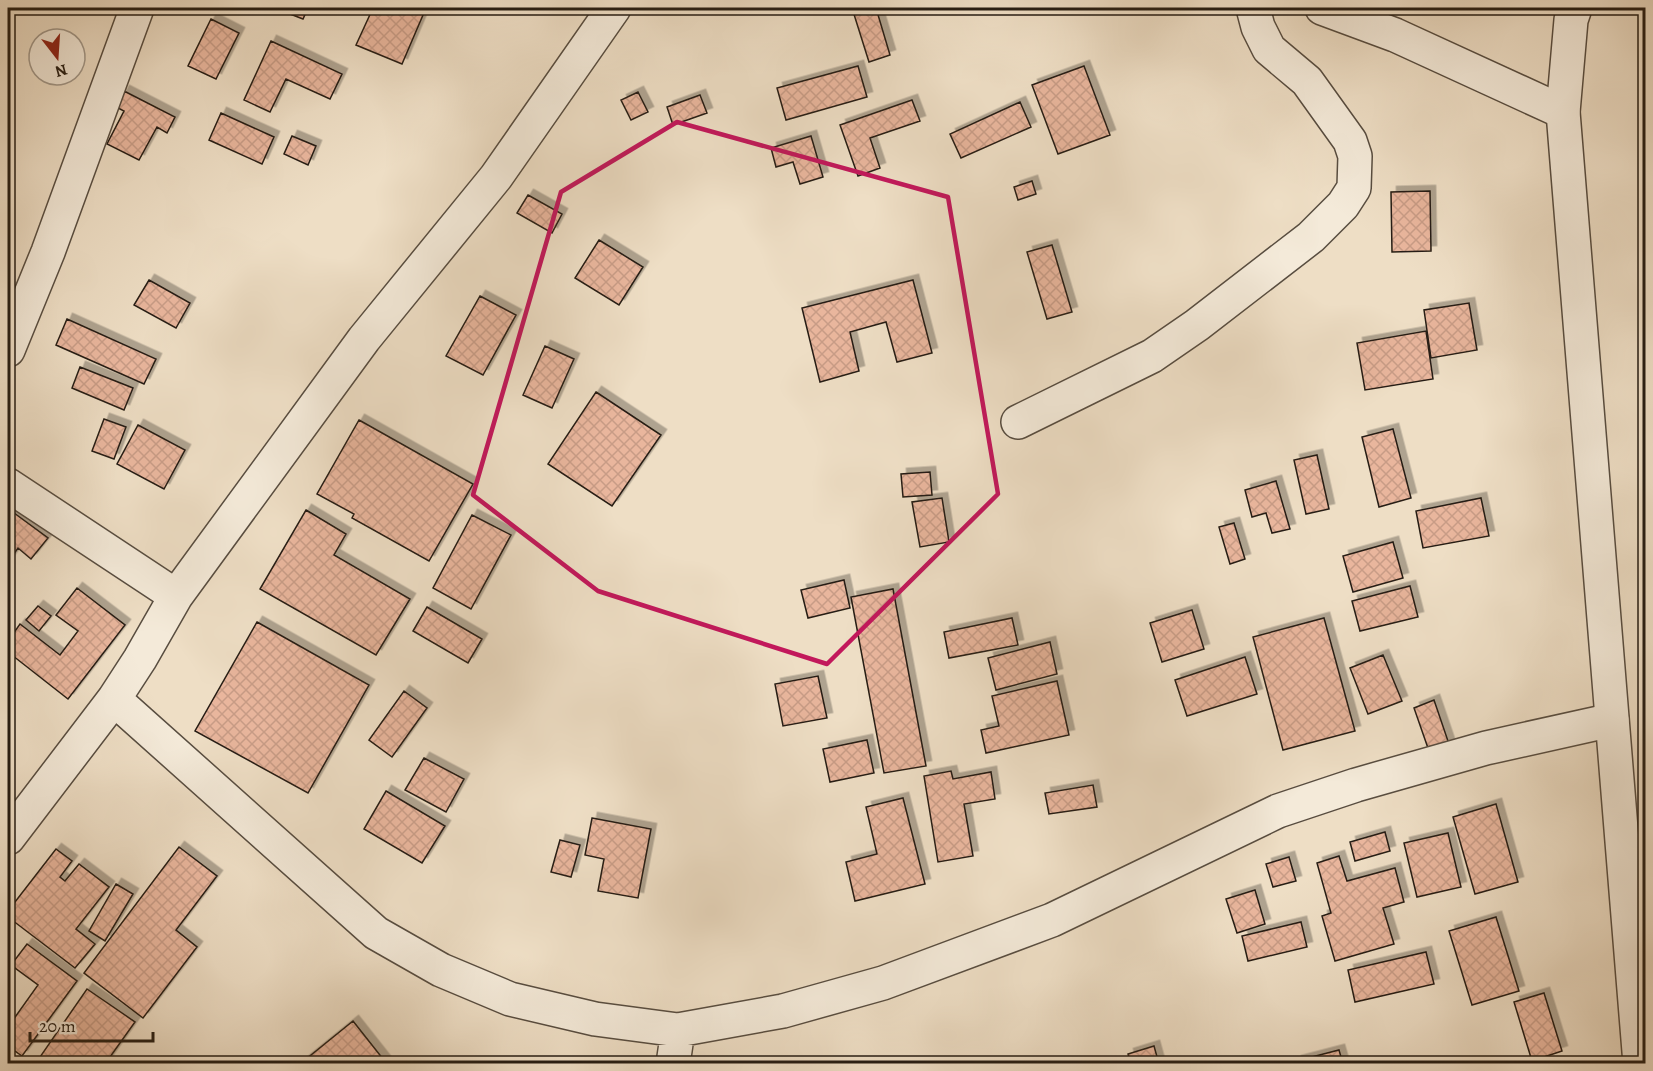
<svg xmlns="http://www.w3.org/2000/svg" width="1653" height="1071" viewBox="0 0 1653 1071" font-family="Alegreya,serif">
<defs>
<pattern id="building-cross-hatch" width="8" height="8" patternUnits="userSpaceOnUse" patternTransform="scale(1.5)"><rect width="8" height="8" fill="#e9b69d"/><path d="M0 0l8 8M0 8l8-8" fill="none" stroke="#c89c86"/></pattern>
<filter id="shadow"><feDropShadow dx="5.5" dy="-5.5" stdDeviation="0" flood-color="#0004"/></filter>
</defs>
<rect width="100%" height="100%" fill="#eedec5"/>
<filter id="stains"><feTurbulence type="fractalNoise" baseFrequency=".00333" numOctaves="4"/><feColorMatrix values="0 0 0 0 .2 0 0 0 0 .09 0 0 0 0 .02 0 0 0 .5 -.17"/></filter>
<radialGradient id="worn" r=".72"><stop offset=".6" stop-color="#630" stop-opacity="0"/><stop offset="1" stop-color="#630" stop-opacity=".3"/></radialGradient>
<path fill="url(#building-cross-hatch)" stroke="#261d13" stroke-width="1.5" filter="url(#shadow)" d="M 287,8 L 308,8 L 303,19 L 285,12 Z
M 373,8 L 426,8 L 402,64 L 356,45 Z
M 852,8 L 876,8 L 890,55 L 869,62 Z
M 211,19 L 239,33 L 216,79 L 188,66 Z
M 271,41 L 342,74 L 330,99 L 286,79 L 270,112 L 244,100 Z
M 858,66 L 867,97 L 786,120 L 777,88 Z
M 1084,66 L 1110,135 L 1058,154 L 1032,85 Z
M 124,91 L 175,117 L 167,133 L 157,127 L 139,160 L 107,144 L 124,111 L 116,107 Z
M 638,92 L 648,112 L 631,120 L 621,100 Z
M 700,95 L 707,113 L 673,125 L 667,107 Z
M 912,100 L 920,121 L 870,138 L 880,168 L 858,176 L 840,125 Z
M 1020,102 L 1031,127 L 961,158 L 950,134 Z
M 221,113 L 274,137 L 262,164 L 209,140 Z
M 292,136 L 316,146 L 308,165 L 284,154 Z
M 811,136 L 823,177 L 800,184 L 793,162 L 776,167 L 771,148 Z
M 1032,181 L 1036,194 L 1018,200 L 1014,187 Z
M 1430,191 L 1431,251 L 1392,252 L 1391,192 Z
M 528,195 L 562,214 L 552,233 L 517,213 Z
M 599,240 L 643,267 L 619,305 L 575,278 Z
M 1052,245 L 1072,312 L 1047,319 L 1027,252 Z
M 149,280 L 190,303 L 176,328 L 134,305 Z
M 913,280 L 932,353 L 897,362 L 886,322 L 850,332 L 859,371 L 820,382 L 802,308 Z
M 480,296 L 516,315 L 483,375 L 446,356 Z
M 1469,303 L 1477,350 L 1431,358 L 1424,310 Z
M 67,319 L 156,359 L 144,384 L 56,345 Z
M 1426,331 L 1433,379 L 1365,390 L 1357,343 Z
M 545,346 L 574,359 L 552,408 L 523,395 Z
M 80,367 L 133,388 L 124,410 L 72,388 Z
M 596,392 L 661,435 L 612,506 L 548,464 Z
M 104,419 L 126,427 L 114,459 L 92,451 Z
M 359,420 L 473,484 L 429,561 L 352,518 L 354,514 L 317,494 Z
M 138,425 L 185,450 L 164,489 L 117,464 Z
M 1393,429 L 1411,498 L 1379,507 L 1362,437 Z
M 1317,455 L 1329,509 L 1306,514 L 1294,460 Z
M 930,472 L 932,495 L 903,497 L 901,474 Z
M 1276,481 L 1290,529 L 1272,533 L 1266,513 L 1252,517 L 1245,490 Z
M 942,498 L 949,542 L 920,547 L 912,502 Z
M 1481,498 L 1489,536 L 1423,548 L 1416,511 Z
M 10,510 L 48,538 L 31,559 L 18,548 L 8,562 L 8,513 Z
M 306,510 L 346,534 L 334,555 L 410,599 L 376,655 L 260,589 Z
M 472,515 L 511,535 L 471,609 L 433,588 Z
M 1234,523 L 1245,559 L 1230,564 L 1219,527 Z
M 1393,542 L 1403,578 L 1353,592 L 1343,556 Z
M 844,580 L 850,608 L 808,618 L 801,590 Z
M 1410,586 L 1418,617 L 1360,631 L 1352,601 Z
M 77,588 L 125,625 L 68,699 L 8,652 L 8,641 L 20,624 L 60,655 L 78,631 L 56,615 Z
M 893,589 L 926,766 L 884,773 L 851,597 Z
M 38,606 L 51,616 L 39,631 L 26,620 Z
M 427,607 L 482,639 L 468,663 L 413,631 Z
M 1192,610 L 1204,649 L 1162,662 L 1150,623 Z
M 1012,618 L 1018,645 L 949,658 L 944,632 Z
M 1324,618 L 1355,731 L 1283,750 L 1253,637 Z
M 257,622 L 369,685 L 308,793 L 195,731 Z
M 1050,642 L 1057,674 L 996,690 L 988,658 Z
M 1383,655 L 1402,701 L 1368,714 L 1350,668 Z
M 1245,657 L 1257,694 L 1187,716 L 1175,680 Z
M 818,676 L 827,718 L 783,726 L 775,684 Z
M 1057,681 L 1069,735 L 986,753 L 981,730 L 999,726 L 992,696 Z
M 404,691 L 427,708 L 392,757 L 369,740 Z
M 1434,700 L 1449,744 L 1429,751 L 1414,708 Z
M 867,740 L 874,773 L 830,782 L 823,749 Z
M 424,758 L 464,779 L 446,812 L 405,790 Z
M 951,771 L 953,779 L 991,772 L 995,799 L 964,804 L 973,856 L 938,862 L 924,776 Z
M 1093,785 L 1097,807 L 1049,814 L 1045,793 Z
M 386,791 L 445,826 L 422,863 L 364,829 Z
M 903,798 L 925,884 L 855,901 L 846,862 L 877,854 L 866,807 Z
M 1496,804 L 1518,882 L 1475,894 L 1453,817 Z
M 592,818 L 651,829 L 638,898 L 598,891 L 604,859 L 585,855 Z
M 1385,832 L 1390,851 L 1355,861 L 1350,842 Z
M 1448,833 L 1461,887 L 1417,897 L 1404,843 Z
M 560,840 L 580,845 L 571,877 L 551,872 Z
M 179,847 L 217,876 L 176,930 L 197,947 L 143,1018 L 84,973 Z
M 56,849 L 72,861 L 60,877 L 65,881 L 79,864 L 109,887 L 76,929 L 95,944 L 75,968 L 8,917 L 8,911 Z
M 1339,856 L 1347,881 L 1395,868 L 1404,902 L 1383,908 L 1394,944 L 1335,961 L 1322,916 L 1331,913 L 1317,863 Z
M 1289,857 L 1296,881 L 1273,887 L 1266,864 Z
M 116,884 L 133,894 L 105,941 L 89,931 Z
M 1255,890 L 1265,924 L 1237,933 L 1226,899 Z
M 1496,917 L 1519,991 L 1472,1005 L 1449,931 Z
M 1301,922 L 1307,947 L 1248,961 L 1242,936 Z
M 27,944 L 77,981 L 22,1056 L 8,1046 L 8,1027 L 38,985 L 11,965 Z
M 1426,952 L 1434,984 L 1355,1002 L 1348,970 Z
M 87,989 L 135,1022 L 105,1064 L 49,1064 L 40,1057 Z
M 1544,993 L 1562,1051 L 1532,1061 L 1514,1002 Z
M 353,1021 L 387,1064 L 356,1064 L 351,1057 L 344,1064 L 300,1064 Z
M 1154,1046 L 1159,1064 L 1131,1064 L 1128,1054 Z
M 1339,1050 L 1343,1064 L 1296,1064 L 1296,1061 Z"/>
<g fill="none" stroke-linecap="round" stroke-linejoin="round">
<defs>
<path id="minor" d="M 1322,8 L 1395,35 L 1563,112
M 8,350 L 48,252 L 137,8
M 1018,422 L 1152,356 L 1197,325 L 1311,237 L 1343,205 L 1354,188 L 1355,156 L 1350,141 L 1307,81 L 1269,49 L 1258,27 L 1253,8
M 8,485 L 176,596
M 114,699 L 376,933 L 441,970 L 510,999 L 595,1019 L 678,1030 L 783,1011 L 883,983 L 1052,920 L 1278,811 L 1356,785 L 1486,748 L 1612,720
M 8,838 L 114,699 L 140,659 L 176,596 L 364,339 L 496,177 L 614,8
M 673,1064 L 678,1030"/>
<path id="tertiary" d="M 1575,8 L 1571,20 L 1563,112 L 1640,1064"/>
</defs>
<use href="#minor" stroke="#584d40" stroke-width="36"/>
<use href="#tertiary" stroke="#584d40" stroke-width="36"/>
<use href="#minor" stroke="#f4ead9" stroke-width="33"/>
<use href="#tertiary" stroke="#f4ead9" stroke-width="33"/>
</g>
<path fill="none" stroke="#c2185b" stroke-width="4.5" stroke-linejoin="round" d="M 677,122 L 948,197 L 998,494 L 827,664 L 598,591 L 473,495 L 561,192 Z"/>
<rect width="1653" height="1071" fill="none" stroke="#eedec5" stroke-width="30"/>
<rect x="9" y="9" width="1635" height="1053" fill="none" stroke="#261d13" stroke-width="3"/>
<rect x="15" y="15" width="1623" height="1041" fill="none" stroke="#261d13" stroke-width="1.5"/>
<g transform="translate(57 57) rotate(163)"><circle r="28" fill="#f4ead9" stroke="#a2988a" stroke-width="1.5"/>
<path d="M0-4.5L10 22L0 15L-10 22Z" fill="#8f2418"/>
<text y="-9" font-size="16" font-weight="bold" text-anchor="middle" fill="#261d13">N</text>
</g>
<path d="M30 1032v9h123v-9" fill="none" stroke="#261d13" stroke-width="3"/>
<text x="39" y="1032" font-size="18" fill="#261d13" stroke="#f4ead9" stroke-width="4.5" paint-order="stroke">20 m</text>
<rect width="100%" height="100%" filter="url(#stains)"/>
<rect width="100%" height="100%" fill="url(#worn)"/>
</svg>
